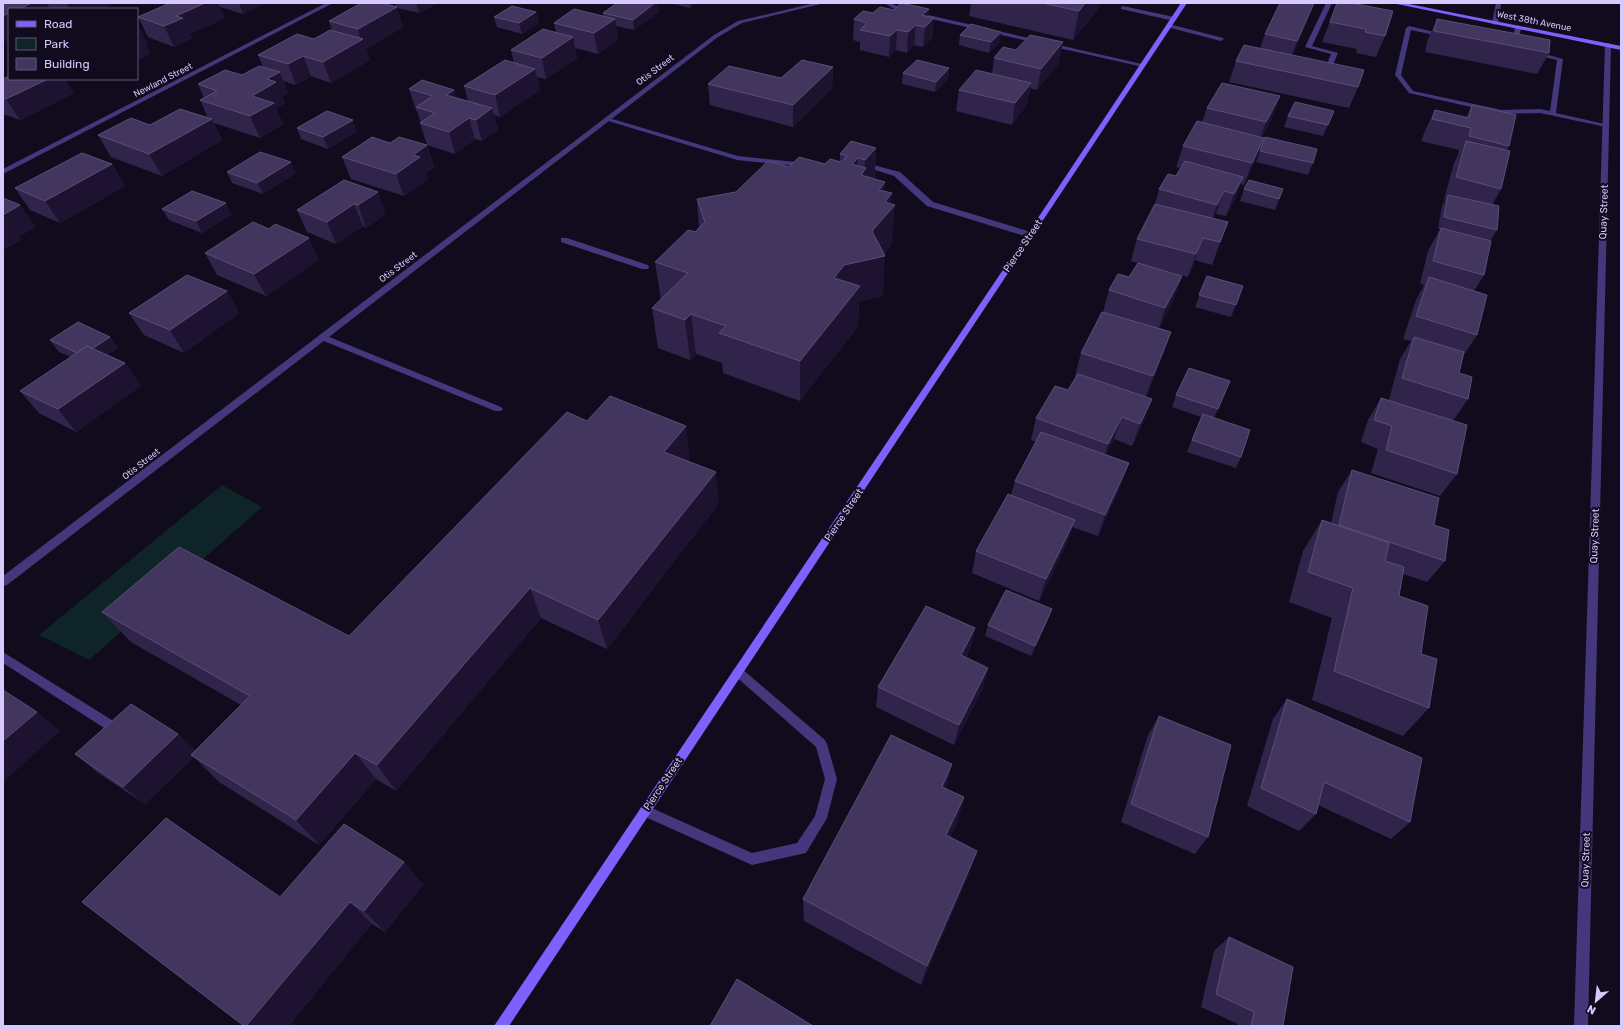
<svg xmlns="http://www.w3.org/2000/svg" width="1624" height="1029" viewBox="0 0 1624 1029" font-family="Rubik,sans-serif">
<rect width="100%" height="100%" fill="#110c1d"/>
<path fill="#0f2427" d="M 222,485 L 262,507 L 89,660 L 39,635 Z"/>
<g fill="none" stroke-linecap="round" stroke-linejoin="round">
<path fill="#44377b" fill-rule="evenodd" d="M 884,3 L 891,3 L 902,9 L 1146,65 L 1143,67 L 900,12 Z
M 1326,3 L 1332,3 L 1312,46 L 1338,53 L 1329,74 L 1326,76 L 1323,74 L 1331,54 L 1305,47 Z
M 1496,3 L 1501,4 L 1498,23 L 1495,25 L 1492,23 Z
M 1123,6 L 1174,17 L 1177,19 L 1174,21 L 1121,9 L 1121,7 Z
M 1169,24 L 1223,38 L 1224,39 L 1221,41 L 1167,27 L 1166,26 Z
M 1518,25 L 1521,27 L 1518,47 L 1515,49 L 1512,47 L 1515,27 Z
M 1409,26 L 1447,35 L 1444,37 L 1411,30 L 1401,75 L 1413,91 L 1502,110 L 1540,109 L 1550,111 L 1557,60 L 1532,54 L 1532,52 L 1534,51 L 1563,59 L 1556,113 L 1609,125 L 1606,127 L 1540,113 L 1502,114 L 1409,93 L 1395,75 L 1406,28 Z
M 605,118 L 609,118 L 738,156 L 806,163 L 810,165 L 806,167 L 737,160 L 605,120 Z
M 862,162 L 900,172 L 933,202 L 1034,233 L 1035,235 L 1034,237 L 1028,237 L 927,206 L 894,176 L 860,165 L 858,164 Z
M 561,238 L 567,238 L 648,265 L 649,267 L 648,269 L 642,269 L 561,242 Z
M 322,334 L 501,407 L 503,409 L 501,411 L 495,411 L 319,339 L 318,337 L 319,335 Z
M 3,652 L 123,727 L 125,731 L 123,735 L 119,736 L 115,735 L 3,663 Z
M 738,667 L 742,669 L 825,740 L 827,744 L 837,779 L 827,818 L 806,853 L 752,865 L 641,815 L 639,811 L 641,807 L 645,805 L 752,853 L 797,843 L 815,816 L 825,779 L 816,747 L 734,675 L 732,672 L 734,669 Z"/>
<path fill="#44377b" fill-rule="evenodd" d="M 326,3 L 333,3 L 3,174 L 3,169 Z
M 815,3 L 825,3 L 742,23 L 718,37 L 7,585 L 3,586 L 3,576 L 714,35 L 738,21 Z
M 1608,43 L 1611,45 L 1588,1026 L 1574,1026 L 1605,45 Z"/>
<path fill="#7d61fd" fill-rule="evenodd" d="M 1181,3 L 1187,3 L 509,1026 L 494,1026 L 1050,200 Z
M 1392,3 L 1404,3 L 1621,46 L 1621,50 Z"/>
</g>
<path fill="#31244b" d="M 3,3 L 115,3 L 101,9 L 9,9 L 9,39 L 3,42 Z
M 170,3 L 265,3 L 243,14 L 220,7 L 225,18 L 190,34 L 192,38 L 174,47 L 148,37 L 138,17 Z
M 395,3 L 438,3 L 419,13 L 397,8 L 403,27 L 366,49 L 370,60 L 331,83 L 311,76 L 296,85 L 283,81 L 288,93 L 282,97 L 285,103 L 276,108 L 283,124 L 260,138 L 214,123 L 222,140 L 162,176 L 111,157 L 98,135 L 150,125 L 208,118 L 200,100 L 204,98 L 198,84 L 242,75 L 263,67 L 258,55 L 314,39 L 332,31 L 329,21 L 396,6 Z
M 617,3 L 658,3 L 659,12 L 634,30 L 616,26 L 618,40 L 598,54 L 575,48 L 577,58 L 546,79 L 537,77 L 540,90 L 500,117 L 494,115 L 498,130 L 482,141 L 475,139 L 455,154 L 427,145 L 420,123 L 421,123 L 417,111 L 416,110 L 409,89 L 468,101 L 464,86 L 514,63 L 511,50 L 556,33 L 554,23 L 603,16 L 603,13 Z
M 670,3 L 696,3 L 690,8 Z
M 971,3 L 1100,3 L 1099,8 L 1073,40 L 969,16 Z
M 1337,3 L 1385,36 L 1376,57 L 1356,53 L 1357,49 L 1322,42 Z
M 929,9 L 928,17 L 934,18 L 932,38 L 923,47 L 914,45 L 907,53 L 896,50 L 889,57 L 860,50 L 860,42 L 853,40 L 854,19 L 873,13 L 894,10 Z
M 536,12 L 539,22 L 522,34 L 497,27 L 494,17 Z
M 1437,19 L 1549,53 L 1537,74 L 1425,52 L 1428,39 Z
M 1308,20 L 1292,55 L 1358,87 L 1349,108 L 1229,82 L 1236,61 L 1260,48 L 1265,34 Z
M 960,35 L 1000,42 L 989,53 L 959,45 Z
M 994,58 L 1059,63 L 1037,90 L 1030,88 L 1027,104 L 1012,125 L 956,111 L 959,90 L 992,74 Z
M 833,67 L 832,88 L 793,127 L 710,105 L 708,84 L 781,78 Z
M 949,68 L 948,79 L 935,92 L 902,84 L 903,73 Z
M 3,79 L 74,93 L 20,120 L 3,114 Z
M 1472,105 L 1509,146 L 1506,151 L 1501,189 L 1492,205 L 1497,230 L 1490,241 L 1484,275 L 1474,291 L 1477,335 L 1463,356 L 1459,373 L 1468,399 L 1453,421 L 1457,474 L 1440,496 L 1371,473 L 1378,449 L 1361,442 L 1368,420 L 1381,398 L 1389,400 L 1400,359 L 1411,341 L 1403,339 L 1416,300 L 1424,285 L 1420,283 L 1428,251 L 1440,229 L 1438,229 L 1442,206 L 1445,200 L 1444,199 L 1454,163 L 1458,155 L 1459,150 L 1421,141 L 1425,131 L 1435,110 L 1466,117 Z
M 1207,108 L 1272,118 L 1262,137 L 1256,159 L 1244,185 L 1240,184 L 1235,199 L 1226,216 L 1216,214 L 1213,218 L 1228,222 L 1212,265 L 1195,260 L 1188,277 L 1145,265 L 1182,276 L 1174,299 L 1159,328 L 1171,332 L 1163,355 L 1146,397 L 1152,399 L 1144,421 L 1132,446 L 1114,439 L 1106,455 L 1129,463 L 1121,485 L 1098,536 L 1072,527 L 1068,541 L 1039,601 L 972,573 L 976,551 L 1011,495 L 1015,481 L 1036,442 L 1031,440 L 1036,418 L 1068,390 L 1076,376 L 1075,376 L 1081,353 L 1103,312 L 1109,290 L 1129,277 L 1138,263 L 1131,261 L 1137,239 L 1155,204 L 1159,189 L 1176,176 L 1180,168 L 1176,167 L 1183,146 L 1202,122 Z
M 1334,111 L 1323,136 L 1284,127 L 1288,116 Z
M 297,128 L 357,131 L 328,149 L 301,139 Z
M 1265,137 L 1313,163 L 1308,175 L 1256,162 Z
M 390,143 L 427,145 L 434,167 L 426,173 L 428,179 L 404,196 L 351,179 L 342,157 Z
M 876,148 L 875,179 L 885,191 L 892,204 L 892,244 L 884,253 L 883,296 L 859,301 L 858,326 L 800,401 L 723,373 L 722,363 L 696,354 L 690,360 L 658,348 L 652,308 L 661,300 L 655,262 L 695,232 L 699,227 L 697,199 L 736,192 L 789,167 L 840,162 L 840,154 Z
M 112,164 L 125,186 L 60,223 L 30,210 L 15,188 Z
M 227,172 L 296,173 L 263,194 L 232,183 Z
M 344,180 L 386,214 L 366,228 L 363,226 L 336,244 L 307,232 L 297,210 Z
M 1244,189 L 1283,189 L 1275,210 L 1240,201 Z
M 162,209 L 232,214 L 202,233 L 169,220 Z
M 205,253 L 319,260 L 266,296 L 217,275 Z
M 1207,276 L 1243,286 L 1231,317 L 1195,307 Z
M 227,291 L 239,313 L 184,353 L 144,335 L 129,313 Z
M 110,337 L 118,348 L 107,355 L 125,363 L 141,386 L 76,432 L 39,413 L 20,391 L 71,357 L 59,352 L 50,340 Z
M 1230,381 L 1214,418 L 1241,457 L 1236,468 L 1187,452 L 1201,417 L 1172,407 L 1176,395 Z
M 587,421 L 690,458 L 688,461 L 719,503 L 607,649 L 541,618 L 396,791 L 376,779 L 319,845 L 219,782 L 194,757 L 145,804 L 98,773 L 75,754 L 178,734 L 196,751 L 241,705 L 131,642 L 102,612 L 349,636 Z
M 1352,470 L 1434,525 L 1445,561 L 1427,582 L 1403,574 L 1399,596 L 1421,654 L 1429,708 L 1403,736 L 1312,700 L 1332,618 L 1289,602 L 1303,551 L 1322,520 L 1331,523 L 1338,492 Z
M 1052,609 L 1048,620 L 1031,656 L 985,636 L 988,625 Z
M 975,628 L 970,649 L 966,658 L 983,688 L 954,745 L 876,707 L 878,687 Z
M 1287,699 L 1410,822 L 1391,839 L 1318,805 L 1316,814 L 1299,831 L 1247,806 L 1273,719 Z
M 1159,716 L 1208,837 L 1195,854 L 1121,822 L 1148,735 Z
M 946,789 L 964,797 L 957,823 L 950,837 L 977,851 L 969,874 L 921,985 L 804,921 L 803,899 Z
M 404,862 L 423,885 L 385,932 L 372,924 L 280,897 Z
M 1229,937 L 1283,1026 L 1238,1026 L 1238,1024 L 1201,1007 L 1214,951 Z"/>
<path fill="#1d1330" d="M 32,3 L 47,3 L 50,9 L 19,9 Z
M 67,3 L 115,3 L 101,9 L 70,9 Z
M 205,3 L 218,3 L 225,18 L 190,34 L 192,38 L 174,47 L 164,26 L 176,16 Z
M 239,3 L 265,3 L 243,14 Z
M 416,3 L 438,3 L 419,13 Z
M 655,3 L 658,3 L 659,12 L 634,30 L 633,20 Z
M 689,3 L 696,3 L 690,8 Z
M 1085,3 L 1100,3 L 1099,8 L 1073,40 L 1079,11 Z
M 1314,3 L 1308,20 L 1290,62 L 1297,41 Z
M 397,7 L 403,27 L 366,49 L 370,60 L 331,83 L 323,62 L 361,40 L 358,29 Z
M 929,9 L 928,24 L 934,18 L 932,38 L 923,47 L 925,27 L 922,15 Z
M 536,12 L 539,22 L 522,34 L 519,23 Z
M 9,13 L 9,39 L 3,42 L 3,16 Z
M 615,19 L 618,40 L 598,54 L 594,33 Z
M 916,25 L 914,45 L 907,53 L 908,32 Z
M 139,26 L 149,46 L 147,47 L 151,54 L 137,61 L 137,27 Z
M 897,30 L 896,50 L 889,57 L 890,36 Z
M 1001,32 L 1000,42 L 989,53 L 991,42 Z
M 573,37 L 577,58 L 546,79 L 542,58 Z
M 1063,42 L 1059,63 L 1037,90 L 1041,69 Z
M 303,56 L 311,76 L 296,85 L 288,64 Z
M 833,67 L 832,88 L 793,127 L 793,105 Z
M 949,68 L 948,79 L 935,92 L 936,82 Z
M 535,69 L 540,90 L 500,117 L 495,95 Z
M 280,72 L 288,93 L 282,97 L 285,103 L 276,108 L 283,124 L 260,138 L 250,116 L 252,96 L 267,79 Z
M 48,79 L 65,79 L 74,93 L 20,120 L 6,99 Z
M 1031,83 L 1027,104 L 1012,125 L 1015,103 Z
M 454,90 L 460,111 L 446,95 Z
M 1280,96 L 1272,118 L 1258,144 L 1266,122 Z
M 492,108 L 498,130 L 482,141 L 476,120 Z
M 469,118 L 475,139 L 455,154 L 449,132 Z
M 212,119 L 222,140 L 162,176 L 149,154 Z
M 353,120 L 357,131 L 328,149 L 323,137 Z
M 1264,138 L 1256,159 L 1244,185 L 1252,163 Z
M 427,145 L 434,167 L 426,173 L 428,179 L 404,196 L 396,174 L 413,155 Z
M 876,148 L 874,186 L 861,175 L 864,170 L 865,160 Z
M 858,158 L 856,197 L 852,164 Z
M 291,162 L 296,173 L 263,194 L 257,183 Z
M 112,164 L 125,186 L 60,223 L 45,201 Z
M 1243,177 L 1235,199 L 1226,216 L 1234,194 Z
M 885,182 L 883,218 L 885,202 L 892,193 L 891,209 L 895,205 L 892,244 L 881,257 L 885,256 L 883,296 L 859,301 L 858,326 L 800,401 L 800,361 L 834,278 L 872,231 L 879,190 Z
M 1224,191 L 1216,214 L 1209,227 L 1217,205 Z
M 378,192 L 386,214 L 366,228 L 358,205 Z
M 226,203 L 232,214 L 202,233 L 196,221 Z
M 354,204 L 363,226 L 336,244 L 327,222 Z
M 20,205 L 36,227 L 19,237 L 22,240 L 3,250 L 3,215 Z
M 1228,222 L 1220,245 L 1212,265 L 1220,242 Z
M 309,238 L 319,260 L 266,296 L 254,274 Z
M 1203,238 L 1195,260 L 1188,277 L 1196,254 Z
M 1182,276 L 1174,299 L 1158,331 L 1165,308 Z
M 227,291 L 239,313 L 184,353 L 170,330 Z
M 691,314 L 696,354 L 690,360 L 685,320 Z
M 1171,332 L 1163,355 L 1145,398 L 1153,376 Z
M 110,337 L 118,348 L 90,367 L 82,355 Z
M 125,363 L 141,386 L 76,432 L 58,409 Z
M 1152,399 L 1144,421 L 1132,446 L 1140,424 Z
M 1122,417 L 1114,439 L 1101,466 L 1108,444 Z
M 686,426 L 690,458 L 669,483 L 664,452 Z
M 1129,463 L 1121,485 L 1098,536 L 1105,515 Z
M 716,472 L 719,503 L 607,649 L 598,620 Z
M 1075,520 L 1068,541 L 1039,601 L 1046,579 Z
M 530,588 L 541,618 L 396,791 L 377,765 Z
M 1052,609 L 1048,620 L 1031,656 L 1035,646 Z
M 975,628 L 970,649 L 956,675 L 961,655 Z
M 988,668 L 983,688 L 954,745 L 959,725 Z
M 37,712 L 60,731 L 3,782 L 3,741 Z
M 178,734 L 198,753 L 191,755 L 194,757 L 145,804 L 123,787 Z
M 355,753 L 376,779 L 319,845 L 296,820 Z
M 952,764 L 946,790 L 942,787 Z
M 964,797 L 957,823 L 940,859 L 946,835 Z
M 977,851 L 969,874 L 921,985 L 927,966 Z
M 404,862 L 423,885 L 385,932 L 364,911 Z
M 350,902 L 372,924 L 289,1026 L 246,1026 Z"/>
<path fill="#43365e" stroke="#5a4d77" d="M 3,3 L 32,3 L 19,9 L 9,9 L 9,13 L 3,16 Z
M 170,3 L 205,3 L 176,16 L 183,18 L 164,26 L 138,17 Z
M 361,3 L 382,3 L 397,7 L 358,29 L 329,21 Z
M 617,3 L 655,3 L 633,20 L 603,13 Z
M 901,3 L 929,9 L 922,15 L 934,18 L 925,27 L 916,25 L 908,32 L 897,30 L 890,36 L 860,30 L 867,23 L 854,19 L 863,11 L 873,13 L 880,7 L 894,10 Z
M 1042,3 L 1085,3 L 1079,11 Z
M 1280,3 L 1314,3 L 1297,41 L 1265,34 Z
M 1337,3 L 1351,3 L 1393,11 L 1385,36 L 1365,32 L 1366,29 L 1330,22 Z
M 512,6 L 536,12 L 519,23 L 494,17 Z
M 574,9 L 615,19 L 594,33 L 554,23 Z
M 1437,19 L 1550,40 L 1549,53 L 1434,31 Z
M 971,24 L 1001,32 L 991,42 L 960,35 Z
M 543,29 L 573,37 L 542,58 L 511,50 Z
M 330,30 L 363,39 L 323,62 L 303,56 L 288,64 L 258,55 L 297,34 L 314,39 Z
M 1030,35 L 1063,42 L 1041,69 L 994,58 L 1003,47 L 1016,50 Z
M 1244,45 L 1364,70 L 1358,87 L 1236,61 Z
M 505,60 L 535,69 L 495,95 L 464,86 Z
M 802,60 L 833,67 L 793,105 L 708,84 L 729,66 L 781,78 Z
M 917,60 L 949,68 L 936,82 L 903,73 Z
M 259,66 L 280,72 L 267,79 L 276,82 L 252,96 L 274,103 L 250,116 L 200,100 L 217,91 L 198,84 L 225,70 L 242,75 Z
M 976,70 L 1031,83 L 1015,103 L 959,90 Z
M 9,76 L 9,79 L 48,79 L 6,99 L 3,98 L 3,79 Z
M 422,80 L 454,90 L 446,95 L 492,108 L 476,120 L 469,118 L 449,132 L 420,123 L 435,113 L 416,107 L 433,96 L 409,89 Z
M 1222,83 L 1280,96 L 1266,122 L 1207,108 Z
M 1295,102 L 1334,111 L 1328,125 L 1288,116 Z
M 1472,105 L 1516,115 L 1509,146 L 1469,136 L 1471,128 L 1432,119 L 1435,110 L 1469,118 Z
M 180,109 L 212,119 L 149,154 L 98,135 L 131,118 L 150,125 Z
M 327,111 L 353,120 L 323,137 L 297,128 Z
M 1197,121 L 1264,138 L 1252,163 L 1183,146 Z
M 372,137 L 390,143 L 399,137 L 427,145 L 413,155 L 420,157 L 396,174 L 342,157 Z
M 1265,137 L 1317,149 L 1313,163 L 1260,151 Z
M 851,141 L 876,148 L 865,160 L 858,158 L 852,164 L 866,168 L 861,175 L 885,182 L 879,190 L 892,193 L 885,202 L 895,205 L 872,231 L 885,256 L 844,265 L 834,278 L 860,286 L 800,361 L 719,333 L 726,326 L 691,314 L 685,320 L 652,308 L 688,273 L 655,262 L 688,230 L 695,232 L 705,222 L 697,199 L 736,192 L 768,161 L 789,167 L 799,157 L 825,164 L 830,159 L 841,162 L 847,156 L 840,154 Z
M 1466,141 L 1510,151 L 1501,189 L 1456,177 Z
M 260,152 L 291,162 L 257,183 L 227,172 Z
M 82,153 L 112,164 L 45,201 L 15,188 Z
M 1185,161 L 1243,177 L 1234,194 L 1224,191 L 1217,205 L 1159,189 L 1168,174 L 1176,176 Z
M 344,180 L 378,192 L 358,205 L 354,204 L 327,222 L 297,210 Z
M 1249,180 L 1283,189 L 1279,199 L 1244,189 Z
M 192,191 L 226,203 L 196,221 L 162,209 Z
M 1448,195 L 1499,206 L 1497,230 L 1444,217 Z
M 3,198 L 20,205 L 3,215 Z
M 1155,204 L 1228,222 L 1220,242 L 1203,238 L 1196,254 L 1137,239 Z
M 253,222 L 269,229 L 275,224 L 309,238 L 254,274 L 205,253 Z
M 1441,228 L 1491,241 L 1484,275 L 1433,261 Z
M 1138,263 L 1182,276 L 1165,308 L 1109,290 L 1118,274 L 1129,277 Z
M 187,275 L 227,291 L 170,330 L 129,313 Z
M 1207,276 L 1243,286 L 1236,305 L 1199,295 Z
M 1429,277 L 1487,295 L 1477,335 L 1416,316 Z
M 1102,312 L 1171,332 L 1153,376 L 1081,353 Z
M 78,322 L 110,337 L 92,349 L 87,346 L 77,353 L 50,340 Z
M 1414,337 L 1464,352 L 1459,373 L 1472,377 L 1468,399 L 1402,378 Z
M 87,346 L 125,363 L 58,409 L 20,391 Z
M 1189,368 L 1230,381 L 1218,409 L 1176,395 Z
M 1078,374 L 1152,399 L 1140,424 L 1122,417 L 1108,444 L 1036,418 L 1055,386 L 1068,390 Z
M 610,396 L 686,426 L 664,452 L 716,472 L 598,620 L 530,588 L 377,765 L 355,753 L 296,820 L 191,755 L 250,696 L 102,612 L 179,547 L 349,636 L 567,412 L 587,421 Z
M 1381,398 L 1467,425 L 1457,474 L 1386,450 L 1392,426 L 1374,420 Z
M 1203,414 L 1250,430 L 1241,457 L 1192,440 Z
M 1041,432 L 1129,463 L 1105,515 L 1015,481 Z
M 1352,470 L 1439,498 L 1434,525 L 1449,530 L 1445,561 L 1339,525 Z
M 1008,494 L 1075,520 L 1046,579 L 976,551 Z
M 1322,520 L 1389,543 L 1385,561 L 1404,567 L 1399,596 L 1428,606 L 1421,654 L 1437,659 L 1429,708 L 1334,671 L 1353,588 L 1308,572 Z
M 1006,590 L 1052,609 L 1035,646 L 988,625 Z
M 926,606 L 975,628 L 961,655 L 988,668 L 959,725 L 878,687 Z
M 3,690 L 37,712 L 3,741 Z
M 1287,699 L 1422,758 L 1410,822 L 1324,782 L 1316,814 L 1261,788 Z
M 131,704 L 178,734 L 123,787 L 75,754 Z
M 1159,716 L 1231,745 L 1208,837 L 1131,804 Z
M 891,735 L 952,764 L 942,787 L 964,797 L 946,835 L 977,851 L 927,966 L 803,899 Z
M 166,818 L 280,897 L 344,824 L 404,862 L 364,911 L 350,902 L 246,1026 L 244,1026 L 82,902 Z
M 1229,937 L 1293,967 L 1283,1026 L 1251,1026 L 1254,1012 L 1216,994 Z
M 737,979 L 813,1026 L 710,1026 Z"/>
<g text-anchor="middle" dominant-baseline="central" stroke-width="4" stroke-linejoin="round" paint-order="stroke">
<g font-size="9" fill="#d7c8fe" stroke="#110c1d">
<text transform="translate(1534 21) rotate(11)">West 38th Avenue</text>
<text transform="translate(655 70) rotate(-37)">Otis Street</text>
<text transform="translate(163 80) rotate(-27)">Newland Street</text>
<text transform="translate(398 267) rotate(-37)">Otis Street</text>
<text transform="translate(141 464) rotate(-38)">Otis Street</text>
</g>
<g font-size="10" fill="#d7c8fe" stroke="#110c1d">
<text transform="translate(1604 212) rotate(-88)">Quay Street</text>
<text transform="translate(1023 246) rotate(-56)">Pierce Street</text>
<text transform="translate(844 515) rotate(-56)">Pierce Street</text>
<text transform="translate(1595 536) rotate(-88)">Quay Street</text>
<text transform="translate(663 784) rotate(-56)">Pierce Street</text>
<text transform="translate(1586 860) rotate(-88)">Quay Street</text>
</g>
</g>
<rect width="1624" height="1029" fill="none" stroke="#d7c8fe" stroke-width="8"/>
<rect x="8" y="8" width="130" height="72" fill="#110c1d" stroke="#605777"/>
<rect x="16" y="21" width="20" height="6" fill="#7d61fd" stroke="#605777"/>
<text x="44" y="28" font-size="12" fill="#d7c8fe">Road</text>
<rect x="16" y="38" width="20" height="12" fill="#0f2427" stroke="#605777"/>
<text x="44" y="48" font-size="12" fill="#d7c8fe">Park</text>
<rect x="16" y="58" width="20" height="12" fill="#43365e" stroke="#605777"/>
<text x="44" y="68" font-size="12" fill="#d7c8fe">Building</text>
<g transform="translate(1596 1001) rotate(208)" stroke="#110c1d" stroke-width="3" paint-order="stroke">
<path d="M0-3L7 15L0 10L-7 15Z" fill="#d7c8fe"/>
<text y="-6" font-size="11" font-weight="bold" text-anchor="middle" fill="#d7c8fe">N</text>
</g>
</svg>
